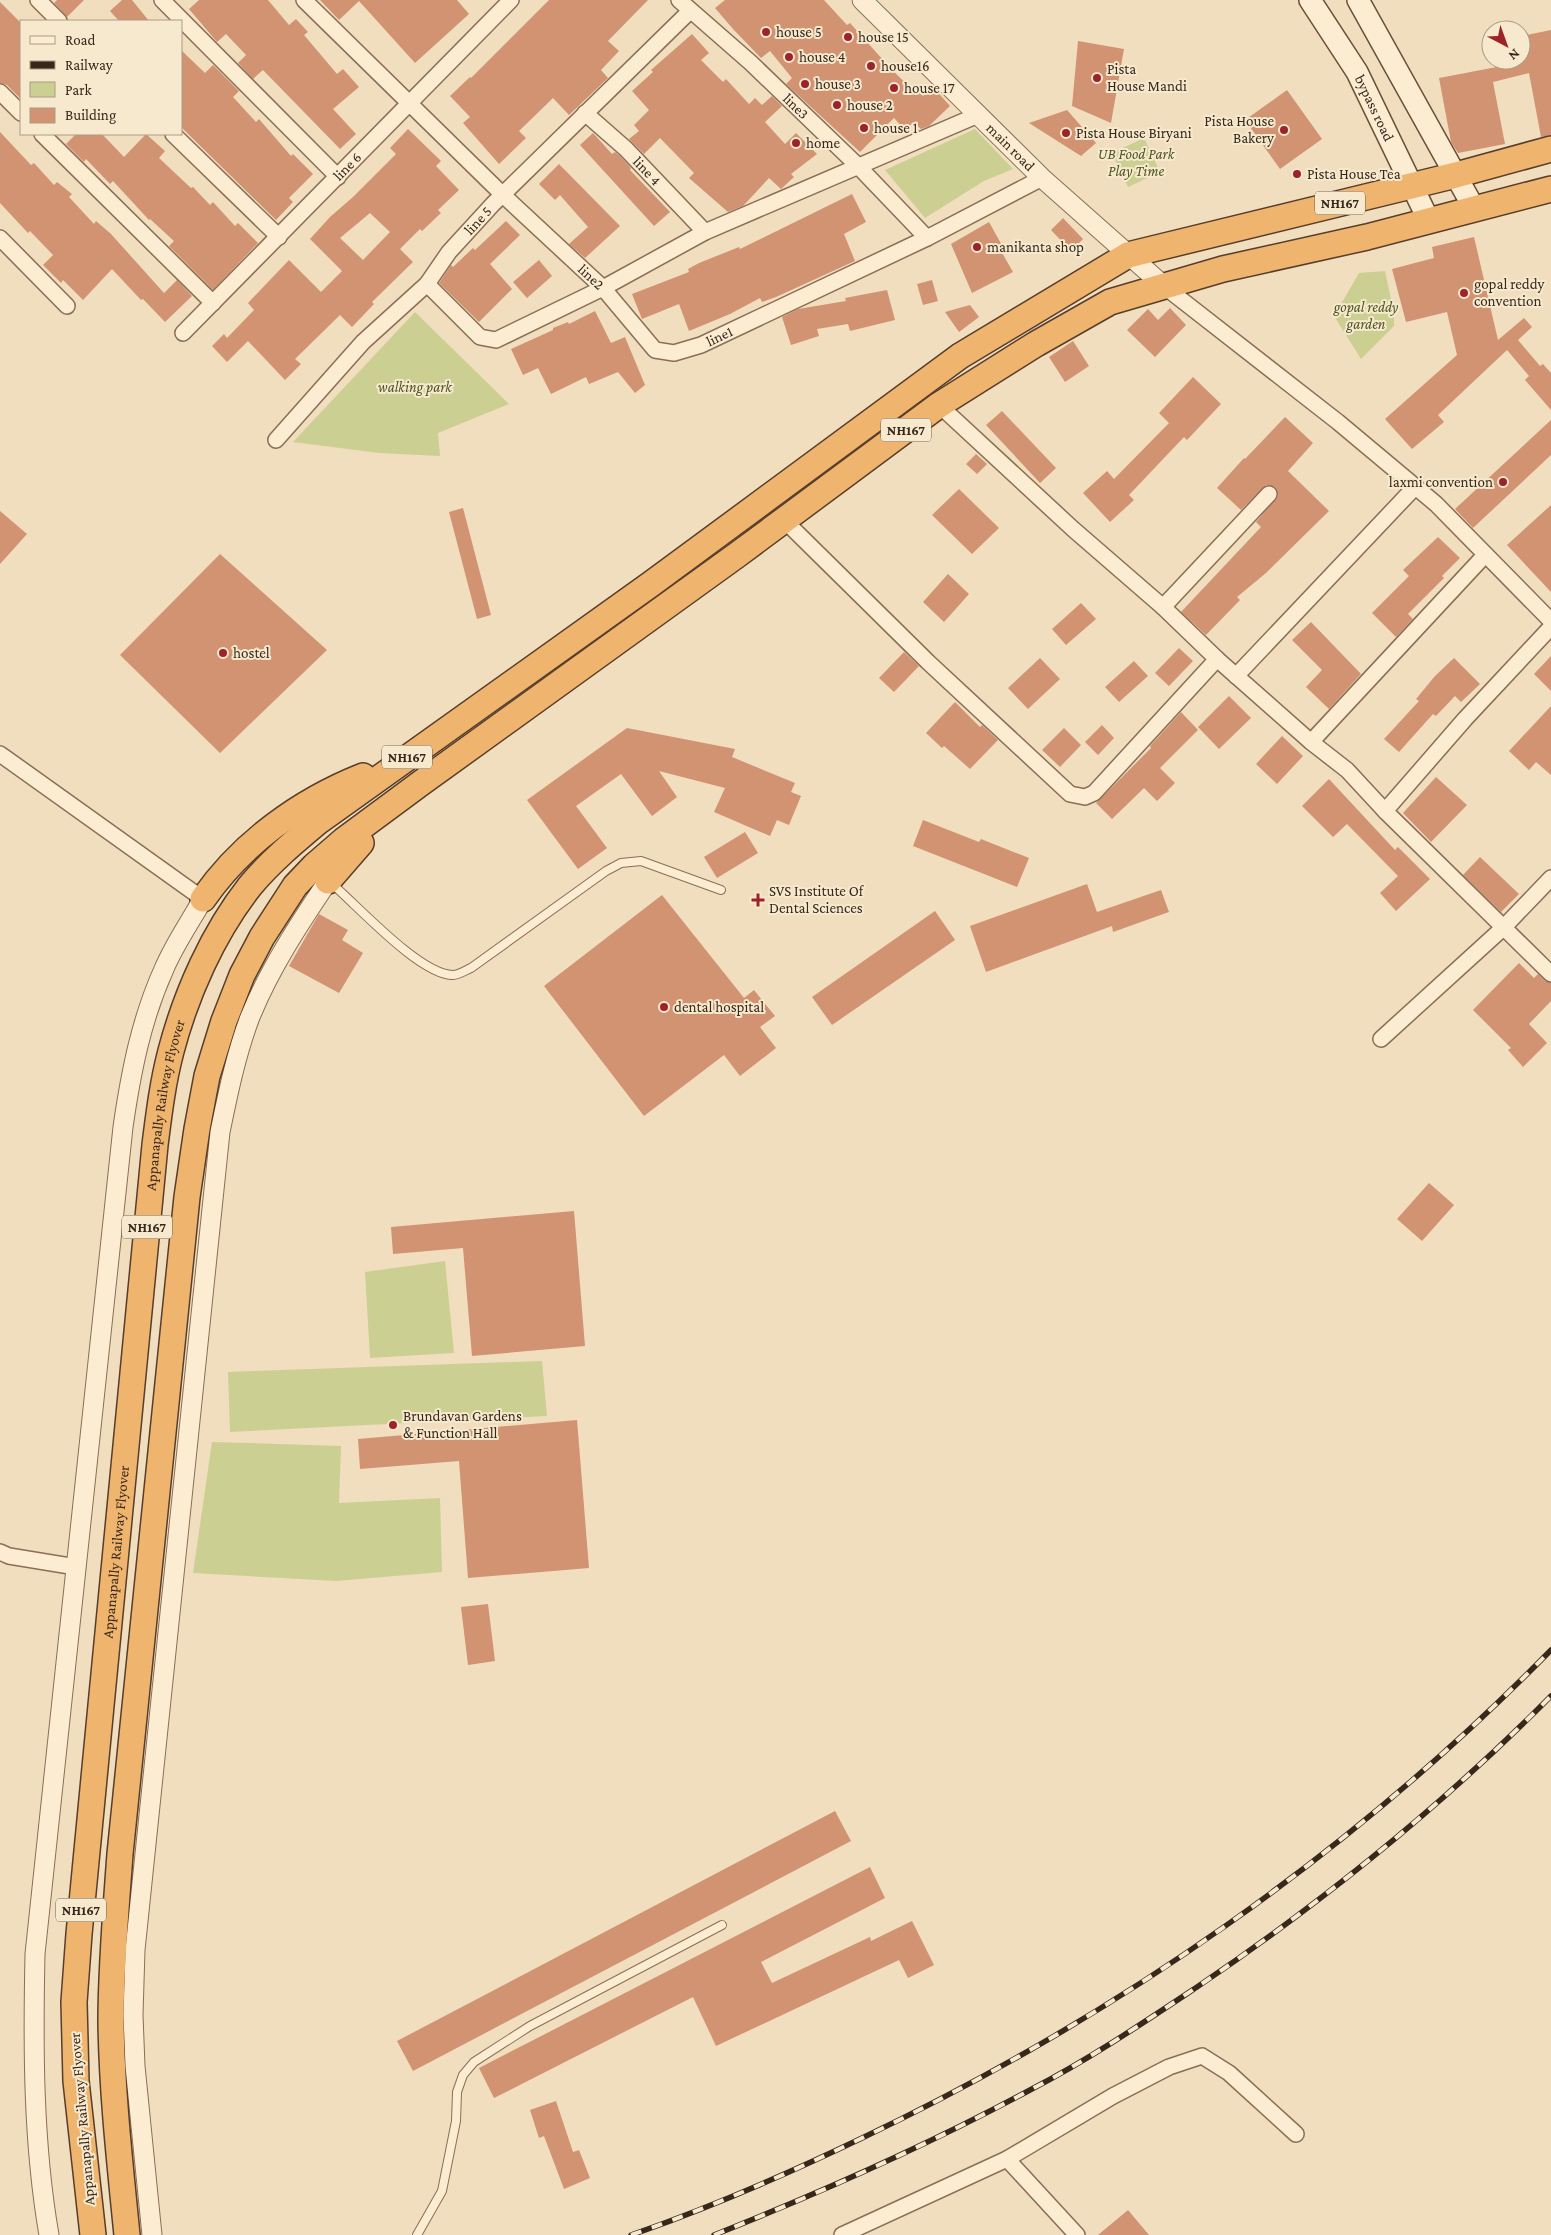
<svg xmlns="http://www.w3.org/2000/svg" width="1551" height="2235" viewBox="0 0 1551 2235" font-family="'Crimson Pro',serif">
<rect width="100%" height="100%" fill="#f1debe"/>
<path fill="#cccf92" d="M 975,129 L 1013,169 L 984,181 L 925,218 L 885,170 Z
M 1144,138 L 1160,172 L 1128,187 L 1112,153 Z
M 1385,271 L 1394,313 L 1394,326 L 1361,359 L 1334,316 L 1359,273 Z
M 415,312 L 509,404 L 438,433 L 440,456 L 379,453 L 293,442 Z
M 445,1261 L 454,1353 L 370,1358 L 365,1272 Z
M 542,1361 L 547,1416 L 230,1432 L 228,1372 Z
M 212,1442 L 341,1446 L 339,1503 L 440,1498 L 442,1572 L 336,1581 L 193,1573 Z"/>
<path fill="#d19371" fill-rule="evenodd" d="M 57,0 L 84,0 L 67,17 L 54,3 Z
M 122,0 L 132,0 L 149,21 L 119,21 L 110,11 Z
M 199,0 L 268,0 L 289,25 L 296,19 L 308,32 L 304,35 L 337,74 L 343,69 L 359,87 L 333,109 L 356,134 L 340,149 L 263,70 L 253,79 L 238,63 L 246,55 L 226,34 L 217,42 L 189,9 Z
M 320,0 L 457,0 L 469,14 L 415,63 L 359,1 L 339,20 Z
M 549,0 L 648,0 L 608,41 L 619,51 L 601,70 L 608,78 L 569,115 L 553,98 L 519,131 L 526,138 L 499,164 L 463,123 L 470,117 L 450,96 L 470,77 L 471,78 Z
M 725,0 L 824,0 L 847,25 L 850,23 L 892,70 L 918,95 L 920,93 L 923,96 L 933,87 L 950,106 L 929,126 L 921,129 L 913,122 L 906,131 L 894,118 L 860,152 L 786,84 L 792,78 L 770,51 L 761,58 L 733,29 L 715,8 Z
M 0,2 L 21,23 L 21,99 L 7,85 L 0,83 Z
M 1551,30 L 1551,135 L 1541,137 L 1529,73 L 1493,82 L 1505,144 L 1458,153 L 1451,142 L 1439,78 L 1502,66 L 1500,60 L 1526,60 L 1521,36 Z
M 692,34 L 709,53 L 701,60 L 723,82 L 726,79 L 749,104 L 755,98 L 762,105 L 772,96 L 782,106 L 765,122 L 785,144 L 796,133 L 817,154 L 791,174 L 794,177 L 781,189 L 769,178 L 743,206 L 728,212 L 689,178 L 694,173 L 660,138 L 644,154 L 629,139 L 639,131 L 634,125 L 649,110 L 632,91 L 653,72 L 651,70 Z
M 1078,41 L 1124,49 L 1111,123 L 1072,106 Z
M 181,50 L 205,73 L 213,65 L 239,91 L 233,97 L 256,122 L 259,119 L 291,156 L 293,154 L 313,174 L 289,198 L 293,202 L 276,220 L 181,127 Z
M 1287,90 L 1322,139 L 1280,169 L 1245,120 Z
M 1067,110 L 1096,143 L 1081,156 L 1029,123 Z
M 408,129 L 441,161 L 436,166 L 459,190 L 438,210 L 441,213 L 422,231 L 420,229 L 400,249 L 413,262 L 372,302 L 374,304 L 352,327 L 340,315 L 295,359 L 301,364 L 285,380 L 248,341 L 227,362 L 212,346 L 224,334 L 227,338 L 254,310 L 248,303 L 289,260 L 321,292 L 342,271 L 310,239 L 330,217 L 353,197 L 396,154 L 390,148 ZM 370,213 L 390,232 L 363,260 L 340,238 Z
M 0,132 L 31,165 L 34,163 L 54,185 L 57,182 L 72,194 L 69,197 L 94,224 L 96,221 L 111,234 L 164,293 L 177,280 L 192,296 L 165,322 L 143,299 L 141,300 L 112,269 L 83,300 L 63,280 L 61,283 L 43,265 L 53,255 L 30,231 L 28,233 L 0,203 Z
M 593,133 L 612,154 L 615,152 L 620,156 L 631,168 L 630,170 L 670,212 L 654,226 L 580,145 Z
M 76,134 L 102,134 L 124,157 L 146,134 L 165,151 L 159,158 L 191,188 L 193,187 L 210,205 L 213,202 L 235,226 L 238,223 L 258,243 L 213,290 L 169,246 L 174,241 L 150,219 L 149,220 L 113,181 L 110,184 L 86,159 L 84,162 L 66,144 Z
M 559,164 L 620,226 L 585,258 L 569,244 L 588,227 L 560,195 L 555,200 L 539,184 Z
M 852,194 L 866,222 L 844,234 L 855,261 L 776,297 L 762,302 L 760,298 L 730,314 L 689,331 L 679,304 L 642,319 L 632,294 L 689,272 L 688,269 L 699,263 L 739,247 L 740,249 Z
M 1063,218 L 1083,239 L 1071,251 L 1051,230 Z
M 506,221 L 520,235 L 490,264 L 512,289 L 479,322 L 439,283 L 451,265 L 453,267 L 473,248 L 475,250 Z
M 989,222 L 1004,249 L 1001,251 L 1013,272 L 972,293 L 951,244 Z
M 1474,237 L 1498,340 L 1524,318 L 1532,327 L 1518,340 L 1540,366 L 1543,364 L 1551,373 L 1551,410 L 1525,380 L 1529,376 L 1507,350 L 1438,415 L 1444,422 L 1412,449 L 1385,419 L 1457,355 L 1447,312 L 1406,322 L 1392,269 L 1434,258 L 1432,247 Z
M 539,260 L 552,276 L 527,298 L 513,282 Z
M 932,280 L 938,301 L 923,305 L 917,284 Z
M 887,290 L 895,320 L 850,331 L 848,324 L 817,329 L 819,336 L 791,345 L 782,317 L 798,309 L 846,301 L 845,298 Z
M 970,305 L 979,317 L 959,332 L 945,312 Z
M 1170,308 L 1186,325 L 1155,357 L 1127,330 L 1148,309 L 1158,320 Z
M 595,311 L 611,343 L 625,337 L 645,385 L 635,393 L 618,372 L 589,384 L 586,377 L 551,394 L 538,368 L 523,375 L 511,349 L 553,330 L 553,328 L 568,322 L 569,324 Z
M 1073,341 L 1089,366 L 1065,382 L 1049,357 Z
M 1193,377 L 1221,404 L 1187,440 L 1184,437 L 1129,495 L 1134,500 L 1110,522 L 1083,493 L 1107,471 L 1114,479 L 1169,423 L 1159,413 Z
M 1002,411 L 1056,468 L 1040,483 L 986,425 Z
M 1285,417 L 1313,443 L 1288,471 L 1329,511 L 1266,573 L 1237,597 L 1240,600 L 1206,635 L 1181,612 L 1261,527 L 1256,522 L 1278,496 L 1275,487 L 1266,485 L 1241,510 L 1217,488 L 1244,458 L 1245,459 Z
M 1551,420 L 1551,455 L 1473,528 L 1455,509 Z
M 976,454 L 987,464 L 977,474 L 966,464 Z
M 959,489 L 999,528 L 972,554 L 932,515 Z
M 1551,505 L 1551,592 L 1507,545 Z
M 463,508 L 491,615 L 477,619 L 449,512 Z
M 0,511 L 27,534 L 0,564 Z
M 1438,537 L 1460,558 L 1442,576 L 1444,578 L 1408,614 L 1413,619 L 1396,637 L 1372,613 L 1409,576 L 1403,570 Z
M 220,554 L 327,650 L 220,753 L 120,655 Z
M 948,574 L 969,594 L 944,622 L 923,602 Z
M 1081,603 L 1096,619 L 1066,645 L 1052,629 Z
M 1311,622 L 1361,674 L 1329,709 L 1306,687 L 1322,670 L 1292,640 Z
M 1179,648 L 1193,661 L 1169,686 L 1155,673 Z
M 904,652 L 919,666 L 894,692 L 879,678 Z
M 1551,656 L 1551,691 L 1534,674 Z
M 1040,658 L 1060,679 L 1028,709 L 1008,688 Z
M 1454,658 L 1480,684 L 1461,702 L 1455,696 L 1436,716 L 1433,714 L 1399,752 L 1384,739 L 1419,701 L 1416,699 L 1435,676 Z
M 1134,661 L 1148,676 L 1119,702 L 1105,687 Z
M 1229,696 L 1251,718 L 1219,749 L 1198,727 Z
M 955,702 L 980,727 L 982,725 L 998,740 L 970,769 L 944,746 L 942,748 L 926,733 Z
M 1551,706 L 1551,775 L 1536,762 L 1529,770 L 1509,751 Z
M 1181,712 L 1198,730 L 1160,768 L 1175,783 L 1157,801 L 1144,788 L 1112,819 L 1096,803 L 1151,748 L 1150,746 Z
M 1102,725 L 1114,738 L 1098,755 L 1085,742 Z
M 627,728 L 735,749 L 732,757 L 795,783 L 791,792 L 801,796 L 789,825 L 777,820 L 770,836 L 714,812 L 725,788 L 659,771 L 677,797 L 652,816 L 621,774 L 576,806 L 607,848 L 578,869 L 527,800 Z
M 1064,728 L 1081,745 L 1060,767 L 1042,750 Z
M 1282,736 L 1303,756 L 1277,784 L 1256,764 Z
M 1436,777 L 1467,805 L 1431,842 L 1403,813 Z
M 1329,779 L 1395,850 L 1398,847 L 1430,879 L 1396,911 L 1380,893 L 1398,876 L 1347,824 L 1333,837 L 1302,806 Z
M 923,820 L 979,842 L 981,839 L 1029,858 L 1017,887 L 913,846 Z
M 745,832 L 758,853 L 717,878 L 704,857 Z
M 1480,857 L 1519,894 L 1501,912 L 1463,875 Z
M 1087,884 L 1097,912 L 1161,890 L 1169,912 L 1113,932 L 1112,926 L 986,972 L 970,926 Z
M 662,895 L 744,998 L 754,990 L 775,1016 L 760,1027 L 776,1048 L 740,1076 L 724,1055 L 644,1116 L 544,986 Z
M 935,911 L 955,940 L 832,1025 L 812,997 Z
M 319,914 L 348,930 L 342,940 L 363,953 L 339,993 L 289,966 Z
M 1519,963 L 1534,978 L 1538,974 L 1545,981 L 1551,983 L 1551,1001 L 1529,1024 L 1547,1043 L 1523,1067 L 1508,1050 L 1511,1048 L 1473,1010 Z
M 1429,1183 L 1454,1205 L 1422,1241 L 1397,1219 Z
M 574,1211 L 585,1346 L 472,1356 L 463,1248 L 393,1254 L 391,1227 Z
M 577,1420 L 589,1568 L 468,1578 L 459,1461 L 360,1469 L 358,1439 Z
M 488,1604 L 495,1661 L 468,1665 L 461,1607 Z
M 835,1811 L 851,1841 L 413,2071 L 397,2041 Z
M 870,1867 L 885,1898 L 761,1962 L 772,1983 L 870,1937 L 871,1941 L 912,1921 L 934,1965 L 908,1978 L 899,1960 L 716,2046 L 693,1997 L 494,2098 L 479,2068 Z
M 556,2101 L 573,2152 L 579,2150 L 590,2178 L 564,2189 L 544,2136 L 539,2138 L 530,2110 Z
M 1128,2210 L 1149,2235 L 1098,2235 Z"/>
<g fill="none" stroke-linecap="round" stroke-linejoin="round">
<defs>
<path id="service" d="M 331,883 C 358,906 420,975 453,975 C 459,975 466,970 471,968 L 606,871 L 621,863 L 641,861 L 721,890
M 417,2235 L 442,2191 L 456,2121 L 457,2092 L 463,2075 L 474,2062 L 530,2026 L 722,1925"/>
<g id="minor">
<path d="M 38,0 L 59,21"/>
<path d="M 162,0 L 338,177"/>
<path id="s1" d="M 304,0 L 503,195 L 603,288 L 705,232 L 978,115"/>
<path id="s2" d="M 679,0 L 751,63 L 858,166 L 927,238"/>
<path d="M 0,92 L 21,113"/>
<path id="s3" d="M 585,113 L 626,149 L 705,232"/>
<path d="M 42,134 L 213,303"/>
<path d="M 173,134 L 279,237"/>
<path d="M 0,238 L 67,306"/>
<path id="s4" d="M 427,284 L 480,337 L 496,340 L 603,288 L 655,350 L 674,353 L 701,345 L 927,238 L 1042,178"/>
<path d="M 1165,287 L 1338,422 L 1436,504 L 1551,621"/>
<path id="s5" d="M 183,333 L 511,0"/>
<path d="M 939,405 L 1073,529 L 1163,607 L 1217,659 L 1311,742 L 1347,770 L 1385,811 L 1551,974"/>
<path id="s6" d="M 276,440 L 363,342 L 427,284 L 449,252 L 493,204 L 690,11"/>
<path d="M 784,520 L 928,662 L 1070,794 L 1085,797 L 1094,793 L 1217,659"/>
<path d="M 1163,607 L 1269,494"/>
<path d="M 1236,676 L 1415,487"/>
<path d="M 1311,742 L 1485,555"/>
<path d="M 0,754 L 203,899"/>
<path d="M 1385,811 L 1465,719 L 1551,627"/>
<path d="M 1381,1039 L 1503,928 L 1551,878"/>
<path d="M 0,1552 L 9,1556 L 76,1567"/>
<path d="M 1007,2159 L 1077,2235"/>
<path d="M 842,2235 L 1007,2159 L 1113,2096 L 1169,2067 L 1202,2056 L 1229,2073 L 1296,2134"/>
</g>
<g id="tertiary">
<path id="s7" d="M 862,0 L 1042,178 L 1165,287"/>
<path d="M 49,2235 C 33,2143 33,2047 35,1954 L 123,1127 C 131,1072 141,1020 164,969 C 174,945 190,922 203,899"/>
<path d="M 152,2235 L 135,2066 L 133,2015 L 135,1950 L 220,1132 C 228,1093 236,1054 250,1017 C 270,968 299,924 328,881"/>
</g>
<g id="secondary">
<path id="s8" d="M 1310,0 L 1357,72 L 1429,221"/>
<path d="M 1358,0 L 1475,210"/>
</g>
<g id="trunk">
<path d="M 328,881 L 361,843"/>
<path d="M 203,899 C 242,843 300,801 363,776"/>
<path id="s9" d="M 93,2235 L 76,2081 L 74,2002 L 79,1934 L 155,1145 C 159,1113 163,1081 171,1051 C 186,994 213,933 250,886 C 270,862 295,841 319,821 L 651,584 L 960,356 L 1128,255 L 1456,175 L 1551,149"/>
<path d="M 127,2235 C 120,2164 112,2093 111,2022 C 111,1966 116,1910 120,1854 L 187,1197 L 197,1129 L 207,1076 L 224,1021 L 242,975 L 262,937 L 295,886 L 314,866 L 344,840 L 421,783 L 737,555 L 939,405 L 1036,344 L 1110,302 L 1223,269 L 1367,237 L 1551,189"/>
</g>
</defs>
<use href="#service" stroke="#8a6e56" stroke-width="10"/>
<use href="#minor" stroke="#8a6e56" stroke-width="18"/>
<use href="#tertiary" stroke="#8a6e56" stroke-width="21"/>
<use href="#secondary" stroke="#6c4f39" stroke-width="24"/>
<use href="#trunk" stroke="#573d2b" stroke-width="28"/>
<use href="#service" stroke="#fbecd2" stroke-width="8"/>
<use href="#minor" stroke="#fbecd2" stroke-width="15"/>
<use href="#tertiary" stroke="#fbecd2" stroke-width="19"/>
<use href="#secondary" stroke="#fbecd2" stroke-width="21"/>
<use href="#trunk" stroke="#efb46e" stroke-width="25"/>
<defs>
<path id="rail" d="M 631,2235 C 709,2208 785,2175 860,2139 C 1116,2017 1352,1853 1551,1650
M 714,2235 C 822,2192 928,2145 1030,2090 C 1088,2060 1143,2023 1197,1987 C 1324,1901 1444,1804 1551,1696"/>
</defs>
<use href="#rail" stroke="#38281b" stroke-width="5.5"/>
<use href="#rail" stroke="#f7e9ce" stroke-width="4" stroke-dasharray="11" stroke-linecap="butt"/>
</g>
<g fill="#9d222a" stroke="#f7e9ce" stroke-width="2">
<circle cx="766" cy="32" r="5"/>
<circle cx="848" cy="37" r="5"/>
<circle cx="789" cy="57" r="5"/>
<circle cx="871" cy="66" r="5"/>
<circle cx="1097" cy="78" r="5"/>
<circle cx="805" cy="84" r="5"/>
<circle cx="894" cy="88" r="5"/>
<circle cx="837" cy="105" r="5"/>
<circle cx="864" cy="128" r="5"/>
<circle cx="1284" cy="130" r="5"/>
<circle cx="1066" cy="133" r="5"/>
<circle cx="796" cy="143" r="5"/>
<circle cx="1297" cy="174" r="5"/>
<circle cx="977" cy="247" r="5"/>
<circle cx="1464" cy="293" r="5"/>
<circle cx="1503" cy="482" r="5"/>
<circle cx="223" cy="653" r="5"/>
<path d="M755.5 892.5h5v5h5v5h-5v5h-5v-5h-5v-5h5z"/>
<circle cx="664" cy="1007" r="5"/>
<circle cx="393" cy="1425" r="5"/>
</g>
<g text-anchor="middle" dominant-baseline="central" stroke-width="4" stroke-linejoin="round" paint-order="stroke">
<g fill="#f7e9ce" stroke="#716251" stroke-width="1">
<rect x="1315" y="191.5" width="50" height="23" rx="4"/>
<rect x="881" y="418.5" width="50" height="23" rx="4"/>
<rect x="382" y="745.5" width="50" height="23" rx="4"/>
<rect x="122" y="1215.5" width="50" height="23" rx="4"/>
<rect x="56" y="1898.5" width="50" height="23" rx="4"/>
</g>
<g font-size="14" font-weight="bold" fill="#38281b">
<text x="1340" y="203">NH167</text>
<text x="906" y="430">NH167</text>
<text x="407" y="757">NH167</text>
<text x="147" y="1227">NH167</text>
<text x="81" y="1910">NH167</text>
</g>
<g font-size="15" fill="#38281b" stroke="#f7e9ce" text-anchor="start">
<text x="776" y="32">house 5</text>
<text x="858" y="37">house 15</text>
<text x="799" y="57">house 4</text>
<text x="881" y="66">house16</text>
<text x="1107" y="69">Pista<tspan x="1107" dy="17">House Mandi</tspan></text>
<text x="815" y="84">house 3</text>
<text x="904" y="88">house 17</text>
<text x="847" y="105">house 2</text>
<text x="1274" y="121" text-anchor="end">Pista House<tspan x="1274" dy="17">Bakery</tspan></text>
<text x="874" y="128">house 1</text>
<text x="1076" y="133">Pista House Biryani</text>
<text x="806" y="143">home</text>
<text x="1307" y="174">Pista House Tea</text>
<text x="987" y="247">manikanta shop</text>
<text x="1474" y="284">gopal reddy<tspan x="1474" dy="17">convention</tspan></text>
<text x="1493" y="482" text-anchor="end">laxmi convention</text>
<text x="233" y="653">hostel</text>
<text x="769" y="891">SVS Institute Of<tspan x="769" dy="17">Dental Sciences</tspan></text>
<text x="674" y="1007">dental hospital</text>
<text x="403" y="1416">Brundavan Gardens<tspan x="403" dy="17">&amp; Function Hall</tspan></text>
</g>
<g font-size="15" fill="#38281b" stroke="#f7e9ce">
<text stroke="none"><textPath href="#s2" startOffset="158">line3</textPath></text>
<text stroke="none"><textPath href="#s8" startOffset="126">bypass road</textPath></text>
<text stroke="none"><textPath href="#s7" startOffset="209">main road</textPath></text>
<text stroke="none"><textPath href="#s5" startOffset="234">line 6</textPath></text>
<text stroke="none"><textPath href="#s3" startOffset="85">line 4</textPath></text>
<text stroke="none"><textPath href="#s6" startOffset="299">line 5</textPath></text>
<text stroke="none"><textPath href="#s1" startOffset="399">line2</textPath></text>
<text stroke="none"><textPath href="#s4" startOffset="359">line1</textPath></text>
<text stroke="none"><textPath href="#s9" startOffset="1136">Appanapally Railway Flyover</textPath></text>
<text stroke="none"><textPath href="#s9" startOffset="686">Appanapally Railway Flyover</textPath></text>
<text transform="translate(82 2119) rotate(-95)">Appanapally Railway Flyover</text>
</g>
<g font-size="15" font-style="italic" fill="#4c5621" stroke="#f7e9ce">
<text x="1136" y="154">UB Food Park<tspan x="1136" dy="17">Play Time</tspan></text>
<text x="1366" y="307">gopal reddy<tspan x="1366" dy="17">garden</tspan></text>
<text x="415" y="387">walking park</text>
</g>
</g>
<rect x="20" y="20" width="162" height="115" fill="#f7e9ce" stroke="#ab9c86"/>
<rect x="30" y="36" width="25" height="8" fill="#fbecd2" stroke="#ab9c86"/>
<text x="65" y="45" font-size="15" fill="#38281b">Road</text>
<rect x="30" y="61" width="25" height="8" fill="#38281b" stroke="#ab9c86"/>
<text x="65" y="70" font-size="15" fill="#38281b">Railway</text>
<rect x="30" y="82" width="25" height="15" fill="#cccf92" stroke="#ab9c86"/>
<text x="65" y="95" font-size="15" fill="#38281b">Park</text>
<rect x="30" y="108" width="25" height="15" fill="#d19371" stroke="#ab9c86"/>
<text x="65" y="120" font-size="15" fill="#38281b">Building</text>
<g transform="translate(1506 45) rotate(139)"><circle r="24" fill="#f7e9ce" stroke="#ab9c86"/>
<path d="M0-4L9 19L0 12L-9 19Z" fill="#9d222a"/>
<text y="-8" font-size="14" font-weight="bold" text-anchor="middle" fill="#38281b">N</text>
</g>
</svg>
